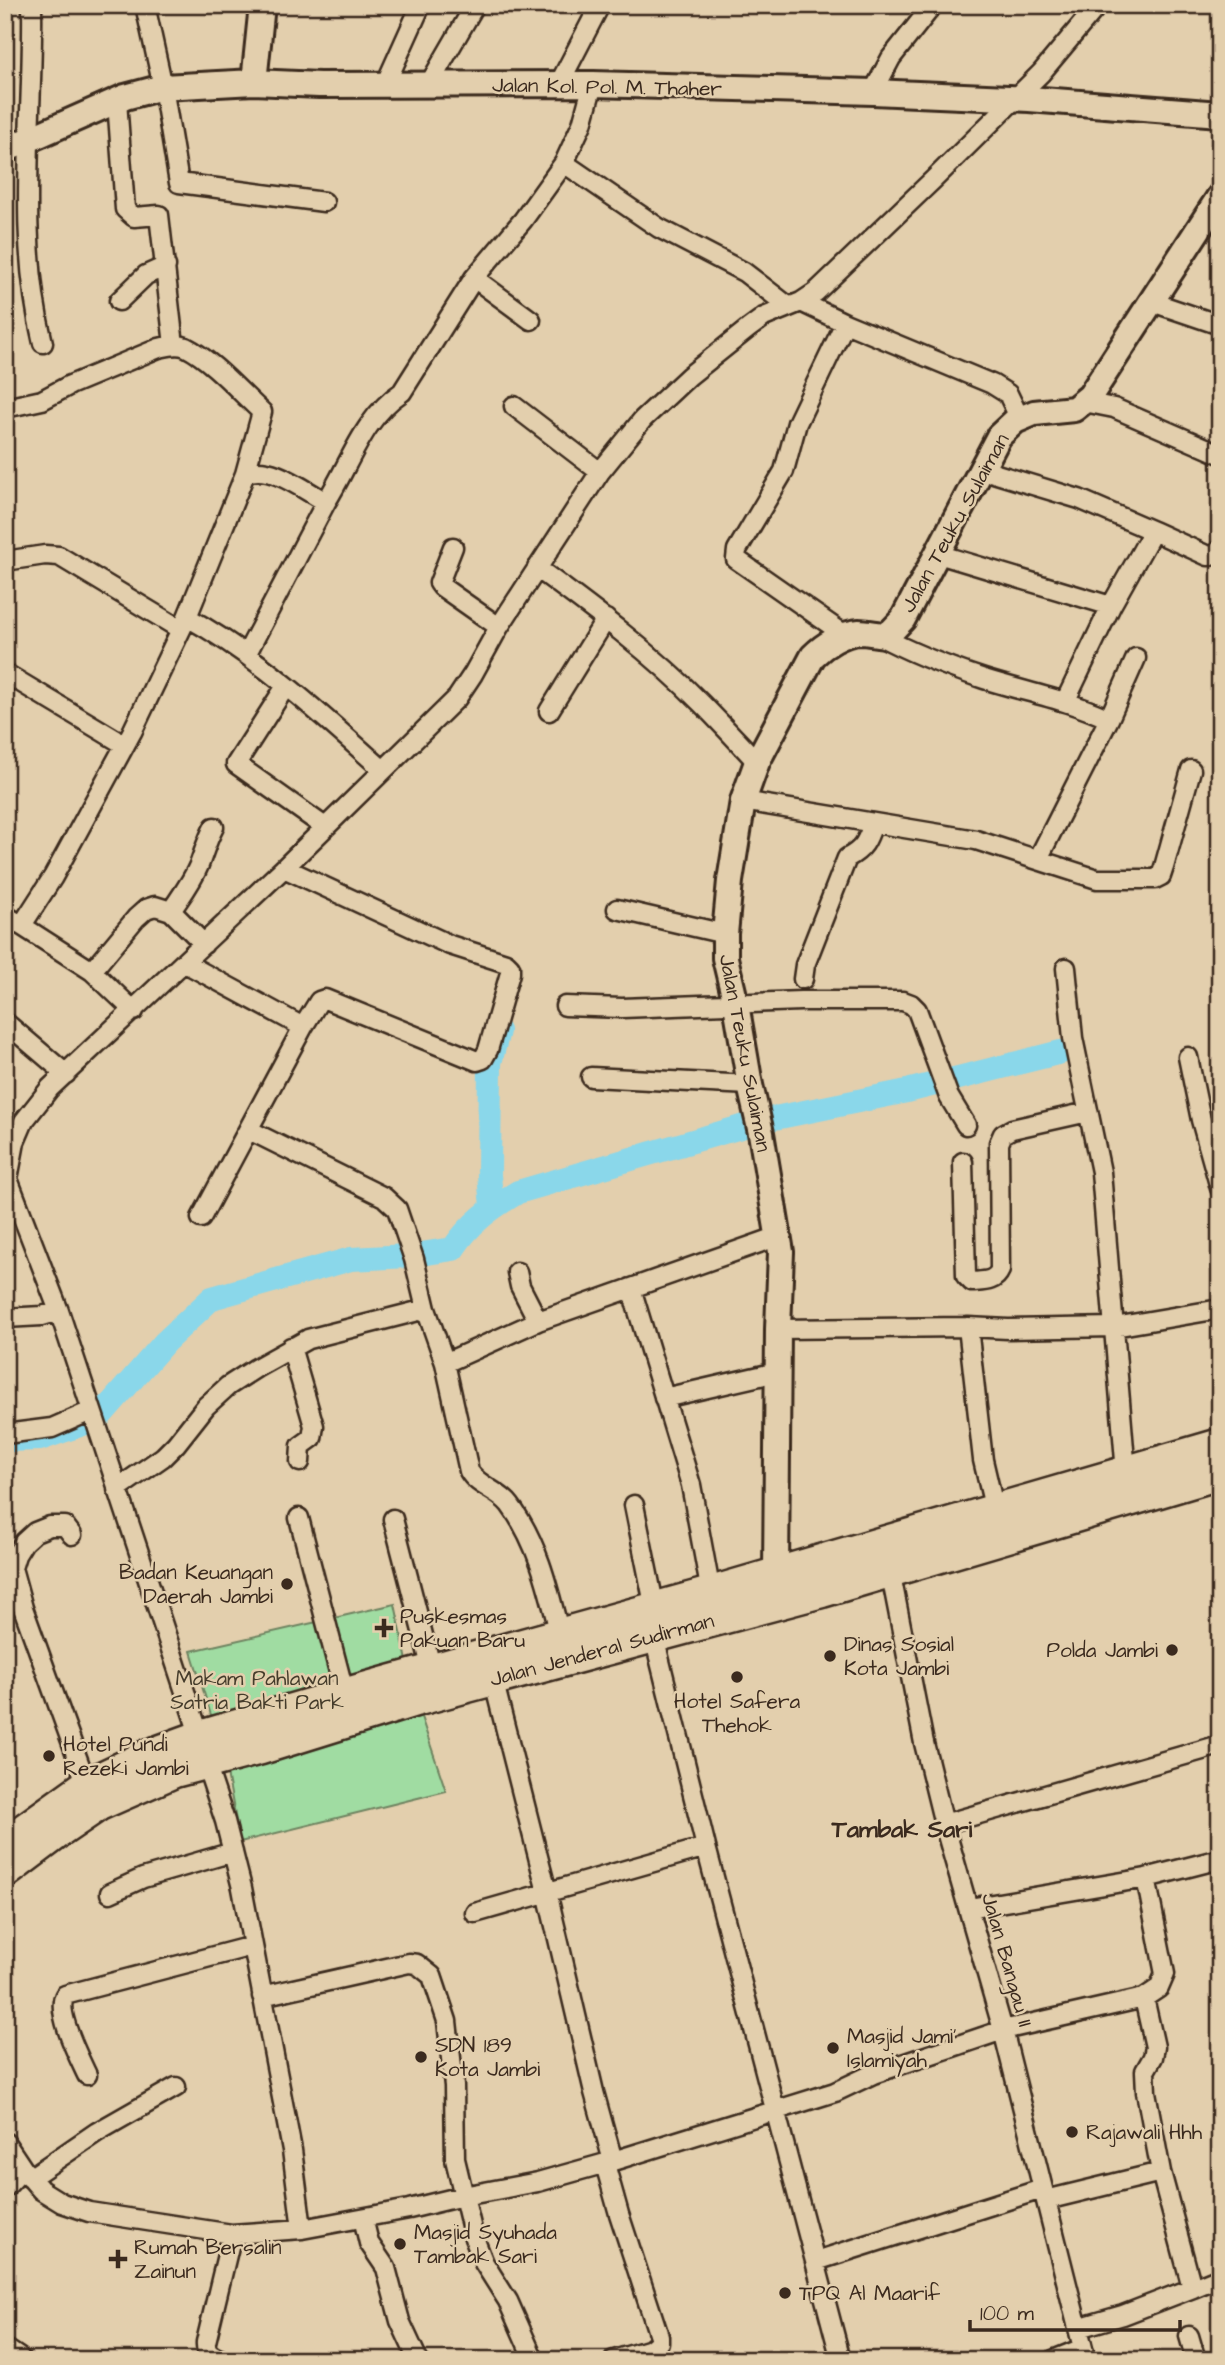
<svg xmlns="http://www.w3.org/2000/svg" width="1225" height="2365" viewBox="0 0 1225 2365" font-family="'Architects Daughter',sans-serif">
<rect width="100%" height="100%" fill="#e3cfad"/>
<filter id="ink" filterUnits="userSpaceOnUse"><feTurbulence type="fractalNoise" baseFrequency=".0143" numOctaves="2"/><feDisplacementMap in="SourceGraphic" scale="14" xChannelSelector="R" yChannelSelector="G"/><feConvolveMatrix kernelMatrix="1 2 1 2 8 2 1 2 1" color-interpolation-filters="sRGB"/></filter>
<g filter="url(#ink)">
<path fill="#a0dca2" stroke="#6e8360" stroke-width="2" d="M 395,1604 L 415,1699 L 446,1791 L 240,1842 L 224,1757 L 191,1651 Z"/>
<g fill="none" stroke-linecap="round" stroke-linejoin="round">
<path stroke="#8ad7ea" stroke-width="24" d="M 492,1207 L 489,1175 L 490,1063 L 498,1031
M 102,1414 L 165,1342 L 212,1298 L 351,1259 L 408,1256 L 453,1249 C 471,1222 490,1209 518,1192 L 765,1120 L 907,1091 L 1061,1052
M 6,1440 L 40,1439 L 83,1424"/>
<defs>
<path id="street" d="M 32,5 C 34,118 16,232 43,343
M 145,5 L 163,87 L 179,183 L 324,202
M 559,84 L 600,5
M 385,85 L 421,5
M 428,86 L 475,5
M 873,92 L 891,58 L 933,5
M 117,101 L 125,209 L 134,217 L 159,215 L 174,345
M 564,163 L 582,124 L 593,84
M 474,278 L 531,320
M 119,301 L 146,275 L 166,266
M 801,302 L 845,323 L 992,384 L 1008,394 L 1020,419
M 1152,302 L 1220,325
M 1084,402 L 1114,408 L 1220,454
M 514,406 L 600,472
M 5,408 L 42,400 L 70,385 L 159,348 C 168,346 177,343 186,347 C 212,360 240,392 262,412 L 245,474
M 980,469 L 1079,499 L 1153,531
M 453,547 L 439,583 L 442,587 L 499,627
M 938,554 L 1111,606
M 5,561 L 45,555 L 59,556 L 180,629
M 537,568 C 594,610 652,653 702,704 C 721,723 739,743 757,762
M 187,617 C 259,657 321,714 382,769
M 845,635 L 736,559 L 737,550 L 784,471 L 797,423 L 845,323
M 878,635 C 911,653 948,667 984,679 C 1025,692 1069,700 1109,719 L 1038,859
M 247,653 L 326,502
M 5,673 L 125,745
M 286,686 L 236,764 L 325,827
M 1065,702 L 1111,606 L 1153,531 L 1208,556 L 1215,555 L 1220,549
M 549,711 L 606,619
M 1109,719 L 1136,658
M 743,801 L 976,840 L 1097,879 L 1155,879 L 1161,876 L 1164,867 L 1191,770
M 617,909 L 725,934
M 171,911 C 181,896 192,882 199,865 C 204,852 207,840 214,827
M 5,915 L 92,971 L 134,1011
M 22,925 L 53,877 L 132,732 L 187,617 L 245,474 C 269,462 304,490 326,502 C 350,464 363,418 402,392 L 474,278 L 523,220 L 564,163 L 659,228 L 744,272 L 788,306
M 185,963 L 303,1027
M 1066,968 L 1073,1038 L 1101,1172 L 1126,1473
M 92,971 L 136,918 L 146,909 L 155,906 L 171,911 L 204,944
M 803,979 L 805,965 L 847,858 C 864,849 867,841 873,824
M 565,1006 L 622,1008 L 801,1001 L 903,1001 L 911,1004 L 917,1010 L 949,1097 L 966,1125
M 5,1022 L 66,1074
M 1188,1057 L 1201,1120 L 1220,1188
M 591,1077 L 750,1085
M 249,1130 L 384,1197 L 397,1209 L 414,1259 L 426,1309 L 445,1363 L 469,1471 C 478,1487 499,1490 510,1505 C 538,1542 549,1591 560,1635
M 963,1162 L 966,1276 L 972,1282 C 984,1281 995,1282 1000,1270 L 999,1143 L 1003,1134 L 1012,1129 L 1088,1112
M 201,1218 L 303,1027 L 319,1001 L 325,999 L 477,1061 L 483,1059 L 488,1050 L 510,973 L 510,967 L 506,963 L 450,945 L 284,868
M 517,1272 L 520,1286 L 538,1321
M 631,1288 L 691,1485 L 711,1593
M 5,1318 L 42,1316 L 59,1311
M 778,1329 L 968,1327
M 291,1347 L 314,1426 L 312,1438 L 301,1446 L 300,1462
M 445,1363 L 538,1321 L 779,1236
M 664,1398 L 777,1372
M 5,1434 L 52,1428 L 91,1411
M 117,1489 L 163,1457 L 176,1444 L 206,1406 L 228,1386 L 256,1368 L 308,1339 L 426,1309
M 634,1505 L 655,1609
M 995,1511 L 983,1460 L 968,1327 L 1008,1329 L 1114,1327 L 1220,1309
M 299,1518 L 345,1695
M 393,1519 L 432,1670
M 72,1535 L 65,1526 L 50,1526 L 35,1532 L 24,1542 L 16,1555 L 12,1568 L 23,1608 L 87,1785
M 890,1570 L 924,1743 L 944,1824 L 1003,2030 L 1086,2360
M 654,1637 L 706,1847 L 841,2360
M 493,1679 L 547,1892 L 594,2092 L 613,2161
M 200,1737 L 59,1311 L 8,1179 L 15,1142 L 24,1121 L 50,1088 L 284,868 L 457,698 L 473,674 L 499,627 L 600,472 L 643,419 L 689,376 L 749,328 L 764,317 L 801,302 L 816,292 L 934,179 L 1041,73 L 1098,5
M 205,1761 L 225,1821 L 242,1888 L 292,2150 L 302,2229
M 944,1824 L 1220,1745
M 110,1893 L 143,1878 L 233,1852
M 969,1908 L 1146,1878 L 1220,1859
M 475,1913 L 706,1847
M 262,1996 L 409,1963 L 417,1964 L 432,1976 L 447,2021 L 454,2086 L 455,2159 L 474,2238 L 484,2263 L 508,2301 L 534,2360
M 1144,1998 L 1155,2047 L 1153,2057 L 1145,2071 L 1146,2092 L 1161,2172 L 1190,2280 L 1193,2288 L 1220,2277
M 87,2075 C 79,2058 55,2011 65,1995 L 252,1946
M 5,2142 L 23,2169 L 41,2190 L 62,2203 L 89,2212 L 232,2234 L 302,2229 L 409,2209 L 463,2196 L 538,2182 L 613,2161 L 835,2092 L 873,2074 L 1003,2030 L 1144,1998 L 1159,1988 L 1165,1974 L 1146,1878
M 605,2164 L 619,2214 L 659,2336 L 659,2342 L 651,2349 L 614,2360
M 30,2178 L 97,2132 L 176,2087
M 5,2188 L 23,2169
M 1046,2200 L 1161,2172
M 363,2218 L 369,2243 L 386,2268 L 400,2321 L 418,2360
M 816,2261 L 1042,2189
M 1078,2328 L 1123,2315 L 1193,2288
M 1189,2336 L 1196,2360
M 5,2348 L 20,2358
M 222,2360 C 213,2356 205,2354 206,2342 L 232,2234
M 1053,2360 L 1083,2348"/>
<path id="secondary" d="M 254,82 L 262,5
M 5,150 L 125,97 L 163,87 L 254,82 L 319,85 L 593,84 L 873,92 L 1029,99 L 1220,114
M 776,1573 L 778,1329 L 781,1252 L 761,1133 L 750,1085 L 736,1004 L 725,958 L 725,934 L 730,881 L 743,801 L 757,762 L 813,656 C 824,645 843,633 859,632 C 869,632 878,635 888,635 L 903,619 L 999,436 L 1015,421 L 1034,413 L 1074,409 L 1090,396 L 1220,196"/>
<path id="highway" d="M 5,1844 L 87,1785 L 148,1756 L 200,1737 L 364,1689 L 711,1593 L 1220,1445
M 5,1872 L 58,1832 L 99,1804 L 174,1771 L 261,1748 L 415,1700 L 822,1591 L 1220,1473"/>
</defs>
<use href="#street" stroke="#3b2a1e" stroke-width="23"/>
<use href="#secondary" stroke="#3b2a1e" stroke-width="30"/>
<use href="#highway" stroke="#3b2a1e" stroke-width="37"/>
<use href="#street" stroke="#e3cfad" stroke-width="18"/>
<use href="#secondary" stroke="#e3cfad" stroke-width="24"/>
<use href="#highway" stroke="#e3cfad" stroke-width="32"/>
</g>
</g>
<g fill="#3b2a1e" stroke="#e3cfad" stroke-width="2.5">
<circle cx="287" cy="1584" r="7"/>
<path d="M380.5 1617.5h7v7h7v7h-7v7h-7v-7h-7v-7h7z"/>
<circle cx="1172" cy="1650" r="7"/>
<circle cx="830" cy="1656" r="7"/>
<circle cx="737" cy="1677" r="7"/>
<circle cx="49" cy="1756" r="7"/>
<circle cx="833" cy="2048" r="7"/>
<circle cx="421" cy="2057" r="7"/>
<circle cx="1072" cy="2132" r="7"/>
<circle cx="400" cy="2244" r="7"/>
<path d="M114.5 2248.5h7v7h7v7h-7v7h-7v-7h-7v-7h7z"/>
<circle cx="785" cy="2293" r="7"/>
</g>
<g text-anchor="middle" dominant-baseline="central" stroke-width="5" stroke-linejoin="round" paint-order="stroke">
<g font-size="21" fill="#3b2a1e" stroke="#e3cfad">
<text transform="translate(607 87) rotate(1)">Jalan Kol. Pol. M. Thaher</text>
<text transform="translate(955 523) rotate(-61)">Jalan Teuku Sulaiman</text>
<text transform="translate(745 1053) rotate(79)">Jalan Teuku Sulaiman</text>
<text transform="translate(602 1650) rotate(-15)">Jalan Jenderal Sudirman</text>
<text transform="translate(1007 1960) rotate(74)">Jalan Bangau II</text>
</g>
<g font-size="21" fill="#3b2a1e" stroke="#e3cfad" text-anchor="start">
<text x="273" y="1572" text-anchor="end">Badan Keuangan<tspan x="273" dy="24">Daerah Jambi</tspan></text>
<text x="400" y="1616">Puskesmas<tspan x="400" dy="24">Pakuan Baru</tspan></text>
<text x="844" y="1644">Dinas Sosial<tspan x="844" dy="24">Kota Jambi</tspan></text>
<text x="1158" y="1650" text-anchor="end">Polda Jambi</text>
<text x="737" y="1701" text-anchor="middle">Hotel Safera<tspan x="737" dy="24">Thehok</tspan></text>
<text x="63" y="1744">Hotel Pundi<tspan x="63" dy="24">Rezeki Jambi</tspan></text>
<text x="847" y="2036">Masjid Jami'<tspan x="847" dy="24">Islamiyah</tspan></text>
<text x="435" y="2045">SDN 189<tspan x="435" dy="24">Kota Jambi</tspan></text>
<text x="1086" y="2132">Rajawali Hhh</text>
<text x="414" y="2232">Masjid Syuhada<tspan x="414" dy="24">Tambak Sari</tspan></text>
<text x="134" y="2247">Rumah Bersalin<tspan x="134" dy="24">Zainun</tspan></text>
<text x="799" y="2293">TPQ Al Maarif</text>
</g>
<g font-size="21" fill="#453c2b" stroke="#e3cfad">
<text x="257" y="1678">Makam Pahlawan<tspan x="257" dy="24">Satria Bakti Park</tspan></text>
</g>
<g font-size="24" font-weight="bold" fill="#3b2a1e" stroke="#e3cfad">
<text x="902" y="1830">Tambak Sari</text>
</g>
</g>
<rect width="1225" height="2365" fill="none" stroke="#e3cfad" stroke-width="28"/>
<rect x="14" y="14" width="1197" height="2337" fill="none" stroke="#3b2a1e" stroke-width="2.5" filter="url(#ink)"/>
<path d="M970 2320v10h210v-10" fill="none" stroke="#3b2a1e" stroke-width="3.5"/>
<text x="980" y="2320" font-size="21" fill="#3b2a1e" stroke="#e3cfad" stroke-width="5" paint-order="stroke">100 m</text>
</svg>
